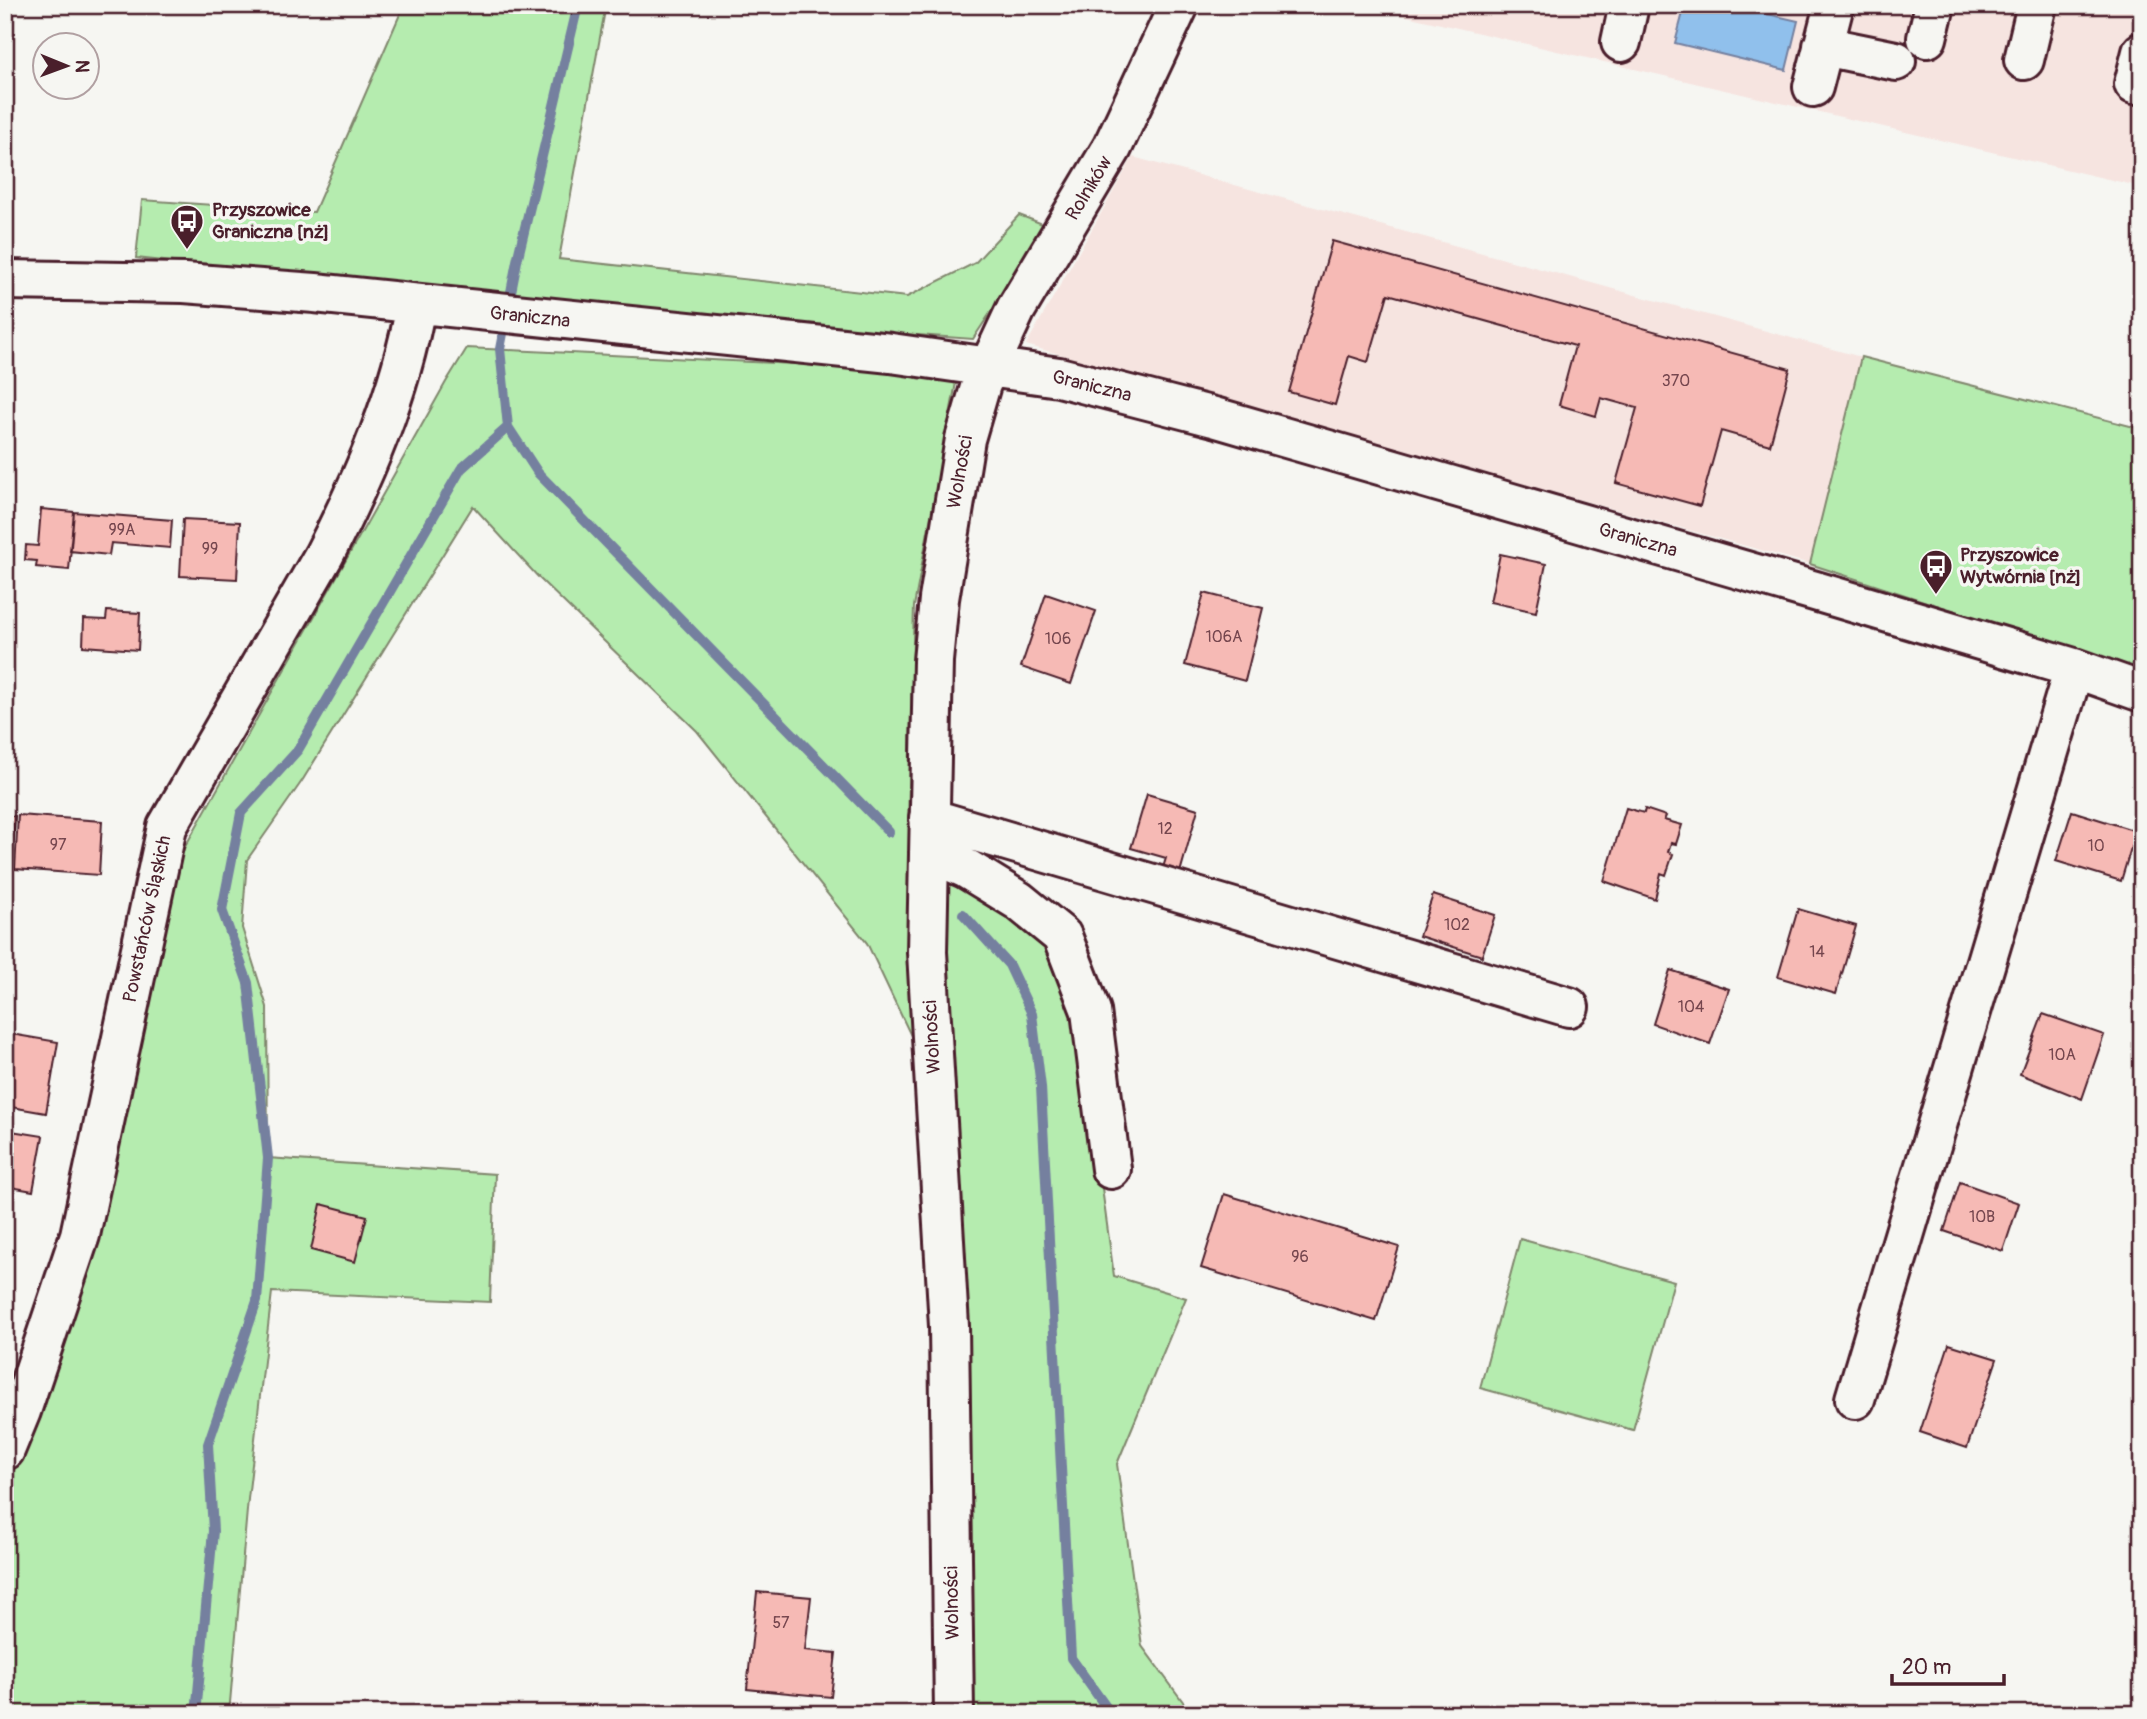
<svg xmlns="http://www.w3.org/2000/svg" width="2147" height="1719" viewBox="0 0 2147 1719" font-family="Pangolin,sans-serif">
<rect width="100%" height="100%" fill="#f6f6f2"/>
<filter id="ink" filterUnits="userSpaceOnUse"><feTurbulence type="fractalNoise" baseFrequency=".0143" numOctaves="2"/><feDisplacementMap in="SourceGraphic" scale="14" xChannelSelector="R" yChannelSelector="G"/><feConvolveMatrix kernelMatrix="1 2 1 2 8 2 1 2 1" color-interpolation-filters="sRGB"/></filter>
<g filter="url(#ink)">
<path fill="#f6e4e0" d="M 1359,5 L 2142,5 L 2142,187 Z
M 1133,157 L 1861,357 L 1810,564 L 1026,345 Z"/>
<path fill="#b5ecaf" stroke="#80866d" stroke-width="2" d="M 404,5 L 606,5 L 559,259 L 907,297 L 975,263 L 1019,215 L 1048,226 L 973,339 L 721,321 L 136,258 L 142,200 L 314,212 Z
M 467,348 L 958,372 L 914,606 L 908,821 L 1048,943 L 1081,1034 L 1114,1276 L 1186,1298 L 1117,1464 L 1142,1646 L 1192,1714 L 974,1714 L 957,1133 L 867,943 L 697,731 L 540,579 L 473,506 L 302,781 L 247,860 L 242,928 L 267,1007 L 268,1158 L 495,1174 L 490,1302 L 272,1292 L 248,1499 L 229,1714 L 5,1714 L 5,1487 L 107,1200 L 182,852 L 446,382 Z
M 1861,357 L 2142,429 L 2142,672 L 1810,564 Z
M 1520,1239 L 1674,1281 L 1633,1430 L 1480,1388 Z"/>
<path fill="#90c0ec" stroke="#74809f" stroke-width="2" d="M 1685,5 L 1729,5 L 1798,21 L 1786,70 L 1675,43 Z"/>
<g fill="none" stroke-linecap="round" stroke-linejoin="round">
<path stroke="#74809f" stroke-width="10" d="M 578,5 L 517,261 L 500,349 L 508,427 L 538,473 L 889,832
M 963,914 L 1009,965 L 1032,1014 L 1041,1087 L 1071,1658 L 1111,1714
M 196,1714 L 213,1531 L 208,1444 L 257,1301 L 268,1158 L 248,983 L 222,910 L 241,813 L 298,750 L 461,469 L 508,427"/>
</g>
<path fill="#f6bab5" stroke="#4a1f2b" stroke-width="2" d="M 1332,241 L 1790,369 L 1770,445 L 1721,431 L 1700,506 L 1616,483 L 1637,408 L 1601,398 L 1596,416 L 1559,405 L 1575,346 L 1388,294 L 1368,362 L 1349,356 L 1335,405 L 1289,392 Z
M 41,509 L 74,512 L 69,570 L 36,567 L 37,561 L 25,560 L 26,545 L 38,546 Z
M 74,512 L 172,520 L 170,548 L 111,543 L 109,555 L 70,551 Z
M 183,519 L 240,522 L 237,579 L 180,576 Z
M 1500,554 L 1546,564 L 1536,612 L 1490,602 Z
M 1204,593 L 1263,608 L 1245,681 L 1185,665 Z
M 1046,594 L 1096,611 L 1071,684 L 1021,667 Z
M 107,611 L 140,613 L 138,650 L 83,646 L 84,619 L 106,620 Z
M 1147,794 L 1198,809 L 1179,876 L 1162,871 L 1166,858 L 1131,848 Z
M 1626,808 L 1644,813 L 1645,809 L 1666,816 L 1664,820 L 1682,825 L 1676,844 L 1671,843 L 1668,852 L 1673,854 L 1666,875 L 1661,873 L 1655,899 L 1604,881 Z
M 2072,811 L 2136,831 L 2121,881 L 2056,861 Z
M 18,815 L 102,821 L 99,875 L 15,869 Z
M 5,816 L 15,816 L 13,842 L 5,842 Z
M 1433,895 L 1495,915 L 1482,956 L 1419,936 Z
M 1798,909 L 1856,926 L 1836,994 L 1778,977 Z
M 1670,970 L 1729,989 L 1710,1044 L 1653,1024 Z
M 2043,1014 L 2104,1035 L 2082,1099 L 2020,1074 Z
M 5,1033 L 58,1042 L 46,1113 L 5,1106 Z
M 5,1130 L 43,1136 L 33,1191 L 5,1186 Z
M 1960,1182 L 2019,1203 L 2003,1251 L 1944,1231 Z
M 1224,1194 L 1399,1247 L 1376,1321 L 1201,1268 Z
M 321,1204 L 367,1216 L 355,1262 L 311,1250 Z
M 1949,1344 L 1997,1359 L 1967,1448 L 1920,1432 Z
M 757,1592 L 811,1597 L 805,1650 L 836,1653 L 831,1697 L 747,1689 Z"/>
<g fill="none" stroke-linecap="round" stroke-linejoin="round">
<defs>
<path id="minor" d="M 1927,38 L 1935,5
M 1621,42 L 1629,5
M 1823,46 L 1896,61
M 2024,60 L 2037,5
M 2134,84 L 2142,52
M 1813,87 L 1834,5
M 5,280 L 184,283 L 315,293 L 891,353 L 1059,377 L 1214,417 L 1815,591 L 2074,668 L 2142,692
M 929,818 L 1569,1007
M 929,852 L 967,869 L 1019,901 L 1062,936 L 1091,1011 L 1111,1169
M 1855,1399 L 2074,668
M 5,1450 L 21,1411 L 80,1235 L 167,827 L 324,555 C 365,475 400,394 416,305
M 954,1714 L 949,1326 L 927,952 L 933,661 L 939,599 L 965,439 L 981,384 L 1016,309 L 1112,148 L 1179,5"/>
</defs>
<use href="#minor" stroke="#4a1f2b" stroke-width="44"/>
<use href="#minor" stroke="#f6f6f2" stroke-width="38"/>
</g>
</g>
<defs>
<symbol id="bus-pin" viewBox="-11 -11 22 30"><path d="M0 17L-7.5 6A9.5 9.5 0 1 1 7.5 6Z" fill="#4a1f2b" stroke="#f6f6f2"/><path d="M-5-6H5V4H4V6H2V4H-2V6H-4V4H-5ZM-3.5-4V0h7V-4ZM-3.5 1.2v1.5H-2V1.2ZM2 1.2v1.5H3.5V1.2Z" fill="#fff"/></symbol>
</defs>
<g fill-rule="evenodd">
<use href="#bus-pin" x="168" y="202" width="38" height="52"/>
<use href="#bus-pin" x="1917" y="547" width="38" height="52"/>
</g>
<g text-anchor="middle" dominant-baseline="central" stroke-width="7" stroke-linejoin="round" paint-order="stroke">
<g font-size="16" fill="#75464e">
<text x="1676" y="381">370</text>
<text x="122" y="530">99A</text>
<text x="210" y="549">99</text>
<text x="1224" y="637">106A</text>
<text x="1058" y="639">106</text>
<text x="1165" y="829">12</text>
<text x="58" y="845">97</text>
<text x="2096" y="846">10</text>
<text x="1457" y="925">102</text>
<text x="1817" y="952">14</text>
<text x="1691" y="1007">104</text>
<text x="2062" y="1055">10A</text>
<text x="1982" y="1217">10B</text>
<text x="1300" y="1257">96</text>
<text x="781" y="1623">57</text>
</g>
<g font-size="19" fill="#4a1f2b" stroke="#f6f6f2">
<text transform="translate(1089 188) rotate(-59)">Rolników</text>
<text transform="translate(530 317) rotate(6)">Graniczna</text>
<text transform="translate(1092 386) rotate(14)">Graniczna</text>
<text transform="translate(960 472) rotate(-80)">Wolności</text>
<text transform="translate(1638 540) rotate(16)">Graniczna</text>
<text transform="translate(147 919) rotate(-78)">Powstańców Śląskich</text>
<text transform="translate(932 1037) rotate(-93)">Wolności</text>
<text transform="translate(952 1603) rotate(-91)">Wolności</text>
</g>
<g font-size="19" font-weight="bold" fill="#4a1f2b" stroke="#f6f6f2" text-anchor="start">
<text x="212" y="210">Przyszowice<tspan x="212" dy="22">Graniczna [nż]</tspan></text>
<text x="1960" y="555">Przyszowice<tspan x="1960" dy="22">Wytwórnia [nż]</tspan></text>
</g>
</g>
<rect width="2147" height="1719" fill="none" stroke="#f6f6f2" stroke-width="28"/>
<rect x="14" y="14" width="2119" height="1691" fill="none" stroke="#4a1f2b" stroke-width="2.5" filter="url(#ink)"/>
<g transform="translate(66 66) rotate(91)"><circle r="33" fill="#f6f6f2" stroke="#b1a0a2" stroke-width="2"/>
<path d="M0-5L12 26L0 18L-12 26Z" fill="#4a1f2b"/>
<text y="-10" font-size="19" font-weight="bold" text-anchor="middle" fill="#4a1f2b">N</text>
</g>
<path d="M1892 1674v10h112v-10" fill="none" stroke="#4a1f2b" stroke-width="3.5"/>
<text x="1902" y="1674" font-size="21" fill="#4a1f2b" stroke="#f6f6f2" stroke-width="5" paint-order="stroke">20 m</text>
</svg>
